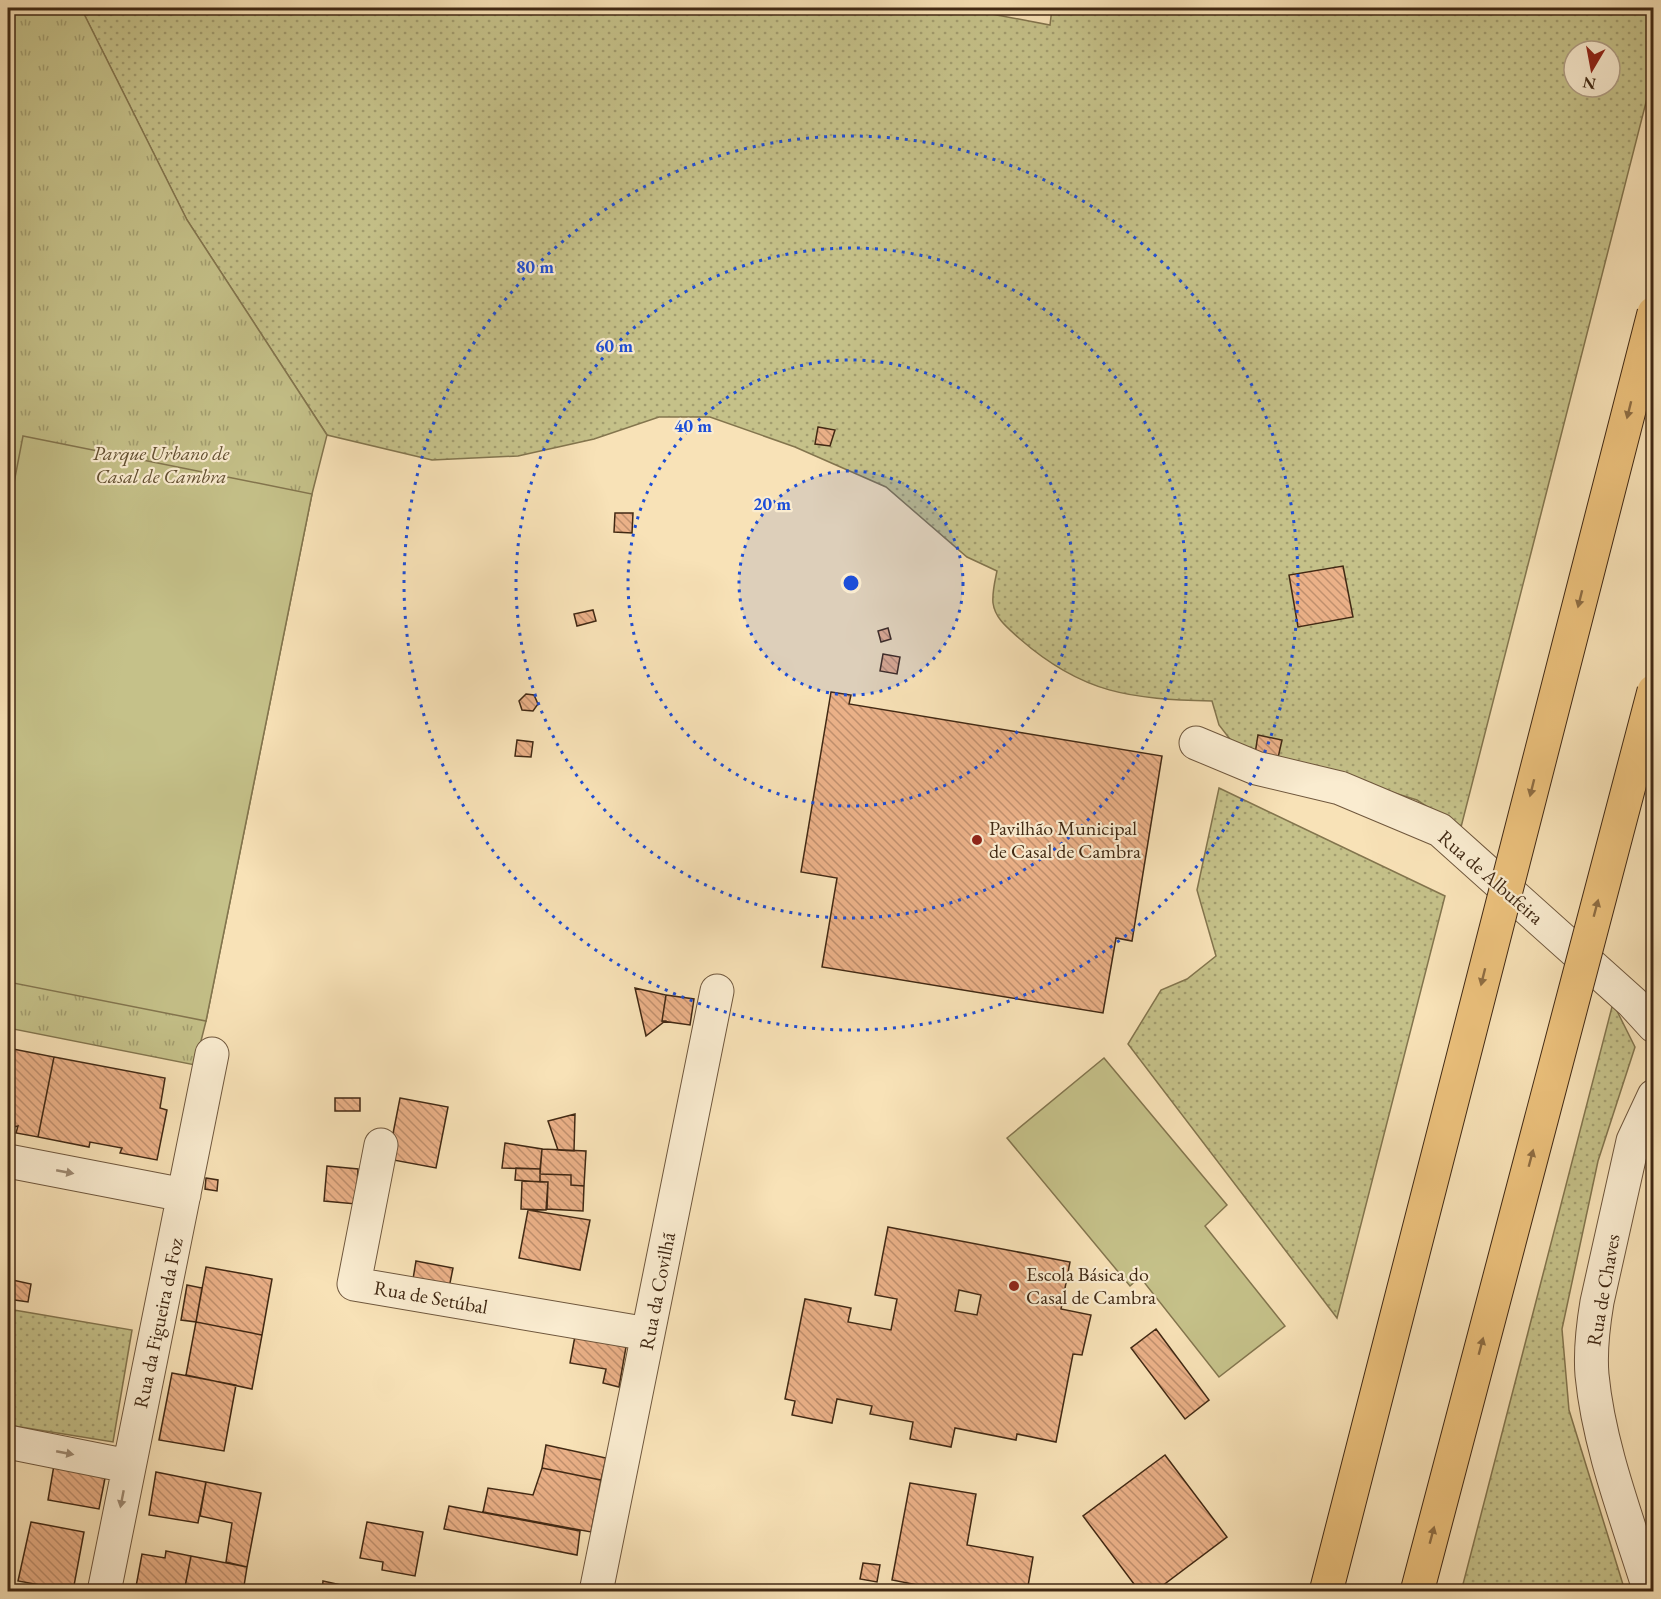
<svg xmlns="http://www.w3.org/2000/svg" width="1661" height="1599" viewBox="0 0 1661 1599" font-family="'EB Garamond',serif">
<defs>
<pattern id="grass-dots" width="8" height="8" patternUnits="userSpaceOnUse" patternTransform="scale(1.5)"><rect width="8" height="8" fill="#c5c189"/><path d="M2 2h.1M6 6h.1" fill="none" stroke="#a29d6f" stroke-width="1.8" stroke-linecap="round"/></pattern>
<pattern id="park-tufts" width="24" height="20" patternUnits="userSpaceOnUse" patternTransform="scale(1.5)"><rect width="24" height="20" fill="#c5c189"/><path d="M3 7l-1-3M5 7V3M7 7l1-3M15 17l-1-3M17 17v-4M19 17l1-3" fill="none" stroke="#a29d6f"/></pattern>
<pattern id="building-back-hatch" width="6" height="6" patternUnits="userSpaceOnUse" patternTransform="scale(1.5)"><rect width="6" height="6" fill="#ebb188"/><path d="M-1 5l2 2M0 0l6 6M5-1l2 2" fill="none" stroke="#c0906e"/></pattern>
</defs>
<rect width="100%" height="100%" fill="#f8e2b7"/>
<filter id="stains"><feTurbulence type="fractalNoise" baseFrequency=".00333" numOctaves="4"/><feColorMatrix values="0 0 0 0 .2 0 0 0 0 .09 0 0 0 0 .02 0 0 0 .5 -.17"/></filter>
<radialGradient id="worn" r=".72"><stop offset=".6" stop-color="#630" stop-opacity="0"/><stop offset="1" stop-color="#630" stop-opacity=".3"/></radialGradient>
<path fill="url(#grass-dots)" stroke="#83754e" stroke-width="1.5" fill-rule="evenodd" d="M 81,8 L 960,8 L 1050,25 L 1052,8 L 1653,8 L 1653,75 L 1459,835 L 1443,817 L 1417,800 L 1233,743 L 1219,725 L 1212,701 C 1131,699 1083,694 1020,639 C 1009,629 995,619 993,603 C 992,592 995,581 997,571 L 967,557 L 886,487 L 795,447 L 710,417 L 659,417 L 594,439 L 518,456 L 432,460 L 327,435 L 187,220 ZM 1574,51 L 1610,51 L 1610,87 L 1574,87 Z
M 1219,788 L 1445,896 L 1337,1318 L 1128,1044 L 1161,990 L 1187,979 L 1216,956 L 1197,890 Z
M 1613,1003 L 1635,1047 L 1598,1161 L 1562,1329 L 1569,1410 L 1625,1591 L 1461,1592 Z
M 8,1309 L 132,1330 L 113,1442 L 8,1425 Z"/>
<path fill="url(#park-tufts)" stroke="#83754e" stroke-width="1.5" d="M 8,8 L 81,8 L 187,220 L 327,435 L 312,494 L 206,1021 L 195,1065 L 8,1028 Z"/>
<path fill="#c5c189" stroke="#83754e" stroke-width="1.5" d="M 23,436 L 312,494 L 206,1021 L 8,982 L 8,514 Z
M 1104,1058 L 1227,1205 L 1205,1226 L 1285,1326 L 1219,1377 L 1140,1277 L 1130,1286 L 1007,1138 Z"/>
<path fill="url(#building-back-hatch)" stroke="#412914" stroke-width="1.5" fill-rule="evenodd" d="M 818,427 L 835,430 L 830,446 L 815,444 Z
M 615,513 L 633,513 L 632,533 L 614,532 Z
M 1343,566 L 1353,617 L 1298,627 L 1289,575 Z
M 593,610 L 596,621 L 577,626 L 574,614 Z
M 888,628 L 891,639 L 881,642 L 878,631 Z
M 883,654 L 900,657 L 897,674 L 880,671 Z
M 831,692 L 851,695 L 849,704 L 1162,756 L 1132,941 L 1116,938 L 1103,1013 L 822,967 L 837,878 L 801,872 Z
M 526,694 L 534,695 L 538,704 L 533,711 L 522,710 L 519,701 Z
M 1258,735 L 1282,740 L 1278,758 L 1255,754 Z
M 517,740 L 533,742 L 531,757 L 515,756 Z
M 635,988 L 666,995 L 662,1021 L 665,1021 L 646,1036 Z
M 666,995 L 694,999 L 690,1025 L 662,1021 Z
M 8,1048 L 54,1057 L 38,1137 L 16,1133 L 18,1126 L 8,1128 Z
M 54,1057 L 165,1078 L 160,1108 L 167,1110 L 157,1160 L 120,1153 L 122,1148 L 90,1142 L 89,1147 L 38,1137 Z
M 335,1098 L 360,1098 L 360,1111 L 335,1111 Z
M 400,1098 L 448,1107 L 436,1168 L 388,1159 Z
M 575,1114 L 574,1151 L 558,1150 L 548,1121 Z
M 505,1143 L 542,1149 L 540,1169 L 502,1168 Z
M 542,1149 L 586,1151 L 584,1186 L 571,1185 L 571,1175 L 540,1174 Z
M 327,1166 L 358,1169 L 356,1204 L 324,1201 Z
M 516,1168 L 540,1169 L 540,1182 L 515,1180 Z
M 540,1174 L 571,1175 L 571,1185 L 584,1186 L 583,1211 L 547,1209 L 548,1182 L 540,1182 Z
M 206,1178 L 218,1180 L 217,1191 L 205,1189 Z
M 522,1181 L 548,1182 L 546,1210 L 521,1209 Z
M 528,1210 L 590,1220 L 580,1270 L 519,1258 Z
M 888,1227 L 1070,1262 L 1061,1309 L 1091,1315 L 1082,1355 L 1073,1354 L 1056,1442 L 1017,1434 L 1016,1440 L 955,1428 L 951,1447 L 910,1439 L 913,1422 L 870,1414 L 872,1406 L 837,1399 L 832,1423 L 792,1415 L 795,1401 L 785,1399 L 805,1299 L 851,1308 L 848,1322 L 891,1330 L 897,1299 L 875,1295 ZM 959,1290 L 981,1295 L 977,1315 L 955,1311 Z
M 416,1261 L 453,1268 L 449,1288 L 409,1303 Z
M 206,1267 L 272,1279 L 262,1335 L 196,1322 Z
M 8,1279 L 31,1284 L 28,1302 L 8,1299 Z
M 187,1285 L 202,1288 L 196,1322 L 262,1335 L 252,1389 L 186,1375 L 196,1322 L 181,1320 Z
M 1156,1329 L 1209,1400 L 1185,1419 L 1131,1348 Z
M 575,1336 L 626,1347 L 619,1387 L 603,1383 L 606,1369 L 570,1363 Z
M 172,1373 L 236,1385 L 224,1451 L 159,1440 Z
M 546,1445 L 606,1458 L 601,1480 L 542,1468 Z
M 1165,1455 L 1227,1537 L 1154,1592 L 1140,1592 L 1083,1516 Z
M 54,1465 L 106,1473 L 99,1509 L 48,1500 Z
M 542,1468 L 601,1480 L 591,1532 L 483,1512 L 488,1488 L 533,1495 Z
M 156,1472 L 206,1482 L 198,1523 L 149,1515 Z
M 206,1482 L 261,1493 L 247,1567 L 226,1562 L 232,1523 L 200,1516 Z
M 910,1483 L 976,1494 L 967,1545 L 1033,1557 L 1027,1592 L 953,1592 L 892,1580 Z
M 449,1506 L 580,1531 L 577,1555 L 444,1529 Z
M 31,1522 L 84,1532 L 73,1591 L 18,1581 Z
M 367,1522 L 423,1532 L 415,1576 L 382,1570 L 383,1562 L 360,1558 Z
M 166,1551 L 191,1556 L 184,1592 L 135,1592 L 142,1554 L 165,1558 Z
M 191,1556 L 247,1567 L 243,1592 L 184,1592 Z
M 863,1563 L 880,1565 L 877,1582 L 860,1579 Z
M 323,1581 L 355,1588 L 355,1592 L 322,1592 Z"/>
<g fill="none" stroke-linecap="round" stroke-linejoin="round">
<defs>
<path id="minor" d="M 1196,743 L 1256,768 L 1340,788 L 1440,830 L 1632,1002 L 1654,1026
M 381,1145 L 354,1284 L 648,1334
M 8,1161 L 184,1195
M 8,1442 L 128,1466
M 104,1592 L 212,1054
M 596,1592 L 717,991"/>
<path id="tertiary" d="M 1650,1592 C 1628,1521 1599,1448 1592,1375 C 1590,1351 1593,1326 1597,1302 L 1633,1141 L 1654,1096"/>
</defs>
<use href="#minor" stroke="#6f573d" stroke-width="35"/>
<use href="#tertiary" stroke="#6f573d" stroke-width="35"/>
<use href="#minor" stroke="#faecd0" stroke-width="33"/>
<use href="#tertiary" stroke="#faecd0" stroke-width="33"/>
<defs>
<path id="motorway-bridge" d="M 1326,1592 L 1654,313
M 1417,1592 L 1654,691"/>
</defs>
<use href="#motorway-bridge" stroke="#412914" stroke-width="35" stroke-linecap="butt"/>
<use href="#motorway-bridge" stroke="#ecc17c" stroke-width="33"/>
</g>
<defs><path id="oneway-solid" d="M-6-.8H1V-3.2L6.5 0L1 3.2V.8H-6Z" transform="scale(1.5)"/></defs>
<g fill="#8e6d43">
<use href="#oneway-solid" transform="translate(1629 410) rotate(104)"/>
<use href="#oneway-solid" transform="translate(1580 599) rotate(104)"/>
<use href="#oneway-solid" transform="translate(1532 788) rotate(104)"/>
<use href="#oneway-solid" transform="translate(1596 908) rotate(-75)"/>
<use href="#oneway-solid" transform="translate(1483 977) rotate(104)"/>
<use href="#oneway-solid" transform="translate(1531 1158) rotate(-75)"/>
<use href="#oneway-solid" transform="translate(1481 1346) rotate(-75)"/>
<use href="#oneway-solid" transform="translate(1432 1535) rotate(-75)"/>
</g>
<g fill="#9e8a72">
<use href="#oneway-solid" transform="translate(65 1172) rotate(11)"/>
<use href="#oneway-solid" transform="translate(65 1453) rotate(11)"/>
<use href="#oneway-solid" transform="translate(122 1499) rotate(101)"/>
</g>
<circle cx="851" cy="583" r="112" fill="#1d4ed8" fill-opacity=".12"/>
<g fill="none" stroke="#1d4ed8" stroke-width="3" stroke-dasharray="3 6">
<circle cx="851" cy="583" r="112"/>
<circle cx="851" cy="583" r="223"/>
<circle cx="851" cy="583" r="335"/>
<circle cx="851" cy="583" r="447"/>
</g>
<g fill="#8f2418" stroke="#faecd0" stroke-width="2">
<circle cx="977" cy="840" r="6"/>
<circle cx="1014" cy="1286" r="6"/>
</g>
<g text-anchor="middle" dominant-baseline="central" stroke-width="4.5" stroke-linejoin="round" paint-order="stroke">
<g font-size="20" font-style="italic" fill="#624f31" stroke="#faecd0">
<text x="161" y="453">Parque Urbano de<tspan x="161" dy="23">Casal de Cambra</tspan></text>
</g>
<g font-size="20" fill="#412914" stroke="#faecd0" text-anchor="start">
<text x="989" y="828">Pavilhão Municipal<tspan x="989" dy="23">de Casal de Cambra</tspan></text>
<text x="1026" y="1274">Escola Básica do<tspan x="1026" dy="23">Casal de Cambra</tspan></text>
</g>
<g font-size="20" fill="#412914" stroke="#faecd0">
<text transform="translate(1491 877) rotate(41)">Rua de Albufeira</text>
<text transform="translate(1603 1290) rotate(-80)">Rua de Chaves</text>
<text transform="translate(657 1291) rotate(-79)">Rua da Covilhã</text>
<text transform="translate(431 1297) rotate(10)">Rua de Setúbal</text>
<text transform="translate(158 1323) rotate(-78)">Rua da Figueira da Foz</text>
</g>
</g>
<circle cx="851" cy="583" r="9" fill="#1d4ed8" stroke="#faecd0" stroke-width="3"/>
<g font-size="18" text-anchor="middle" font-weight="bold" fill="#1d4ed8" stroke="#faecd0" stroke-width="4.5" stroke-linejoin="round" paint-order="stroke">
<text x="535" y="273">80 m</text>
<text x="614" y="352">60 m</text>
<text x="693" y="432">40 m</text>
<text x="772" y="510">20 m</text>
</g>
<rect width="1661" height="1599" fill="none" stroke="#f8e2b7" stroke-width="30"/>
<rect x="9" y="9" width="1643" height="1581" fill="none" stroke="#412914" stroke-width="3"/>
<rect x="15" y="15" width="1631" height="1569" fill="none" stroke="#412914" stroke-width="1.5"/>
<g transform="translate(1592 69) rotate(190)"><circle r="28" fill="#faecd0" stroke="#b09e85" stroke-width="1.5"/>
<path d="M0-4.5L10 22L0 15L-10 22Z" fill="#8f2418"/>
<text y="-9" font-size="16" font-weight="bold" text-anchor="middle" fill="#412914">N</text>
</g>
<rect width="100%" height="100%" filter="url(#stains)"/>
<rect width="100%" height="100%" fill="url(#worn)"/>
</svg>
